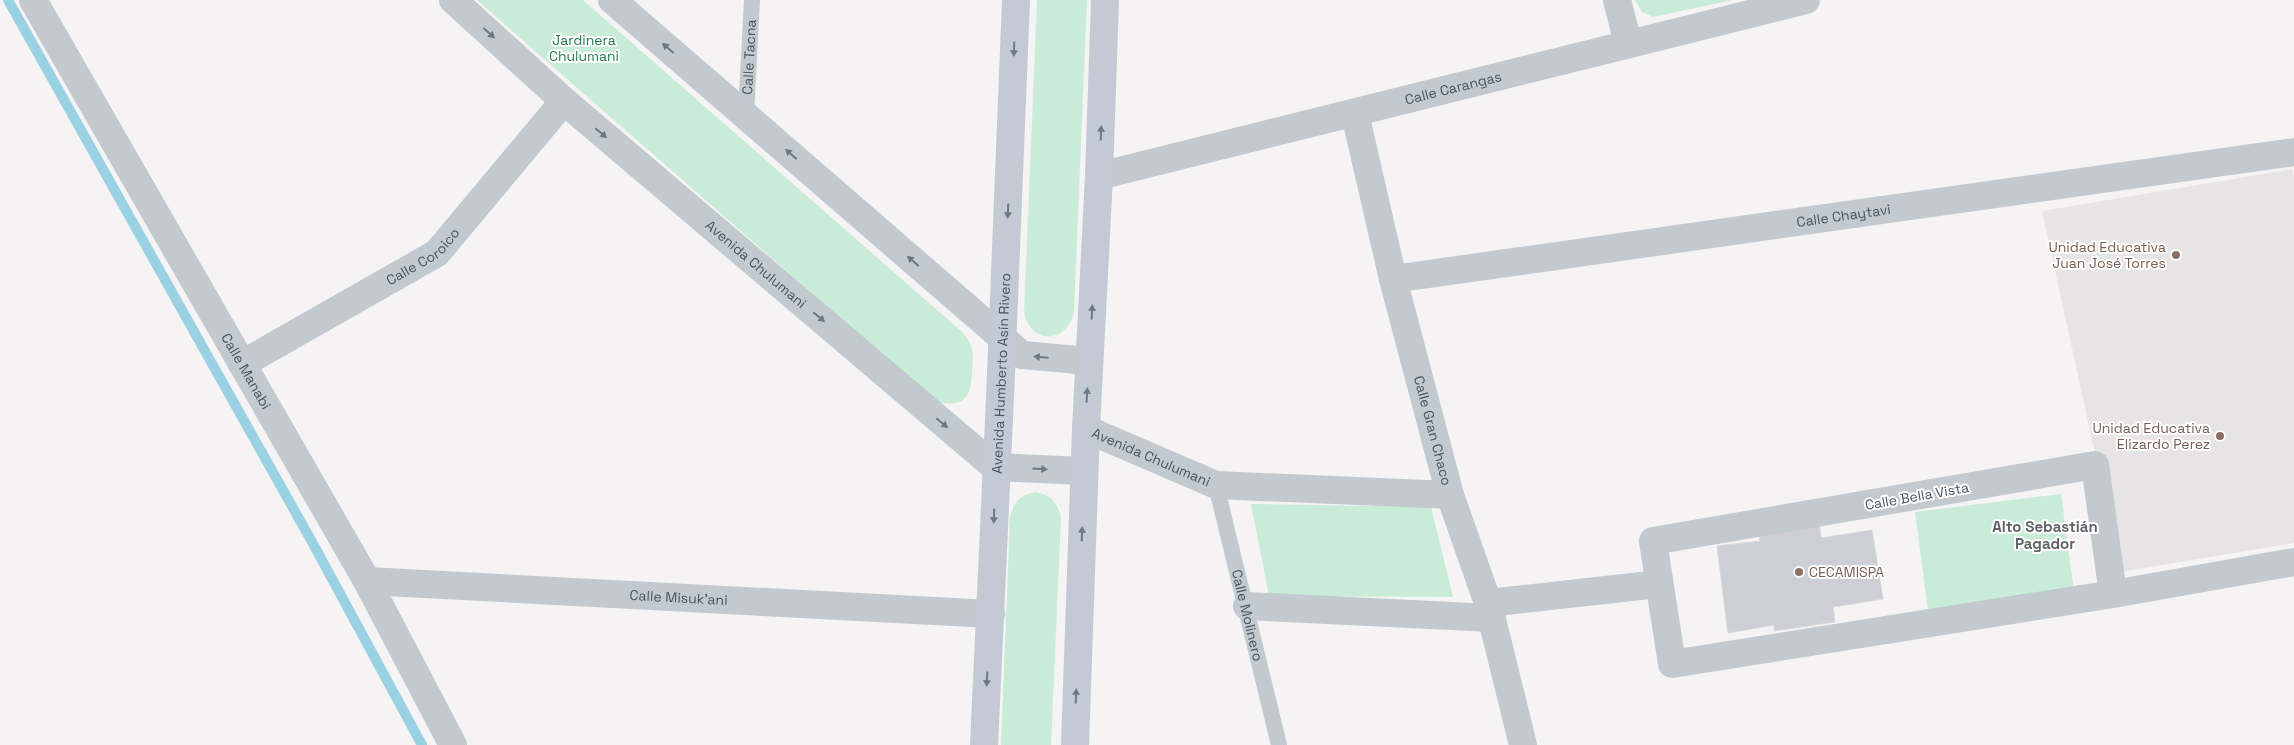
<svg xmlns="http://www.w3.org/2000/svg" width="2294" height="745" viewBox="0 0 2294 745" font-family="'Space Grotesk',sans-serif">
<rect width="100%" height="100%" fill="#f5f3f3"/>
<path fill="#e6e4e4" d="M 2292,169 L 2294,177 L 2294,543 L 2121,572 L 2042,211 Z"/>
<path fill="#c8ecd7" d="M 477,0 L 583,0 L 962,332 C 975,346 973,354 972,372 C 971,398 963,409 935,401 Z
M 1037,0 L 1087,0 L 1074,312 C 1067,344 1030,345 1024,312 Z
M 1635,0 L 1732,0 L 1653,17 L 1642,12 Z
M 1035,492 C 1051,495 1057,502 1061,517 L 1051,745 L 1001,745 L 1010,517 C 1014,502 1020,495 1035,492 Z
M 2061,494 L 2074,591 L 1928,610 L 1915,512 Z
M 1251,504 L 1431,507 L 1453,597 L 1269,596 Z"/>
<g fill="none" stroke-linecap="round" stroke-linejoin="round">
<path stroke="#9ad2e4" stroke-width="10" d="M 8,0 L 311,540 L 422,745"/>
</g>
<path fill="#cdcfd4" stroke="#d8d9dd" d="M 1819,522 L 1821,538 L 1872,530 L 1883,599 L 1833,607 L 1835,622 L 1774,631 L 1774,625 L 1728,633 L 1717,546 L 1760,541 L 1759,530 Z"/>
<g fill="none" stroke-linecap="round" stroke-linejoin="round">
<g stroke="#c2c9cf" stroke-width="16">
<path id="s1" d="M 746,115 L 752,0"/>
<path id="s2" d="M 1216,485 L 1279,745"/>
</g>
<g stroke="#c2c9cf" stroke-width="28">
<path id="s3" d="M 33,0 L 367,581 L 453,745"/>
<path id="s4" d="M 453,0 L 564,101 L 995,467 L 1084,471"/>
<path d="M 612,0 L 1022,355 L 1089,361"/>
<path d="M 1617,0 L 1628,43"/>
<path id="s5" d="M 1355,114 L 1393,279 L 1450,495 L 1488,603 L 1523,745"/>
<path id="s6" d="M 1099,176 L 1806,0"/>
<path id="s7" d="M 1393,279 L 2294,152"/>
<path id="s8" d="M 242,364 L 437,253 L 564,101"/>
<path id="s9" d="M 1086,429 L 1216,485 L 1450,495"/>
<path id="s10" d="M 367,581 L 991,614"/>
<path d="M 2113,594 L 2095,465 L 1653,541 L 1672,664 L 2113,594 L 2294,562"/>
<path d="M 1488,603 L 1659,584"/>
<path d="M 1247,606 L 1492,618"/>
</g>
<g stroke="#c3cad4" stroke-width="28">
<path id="s11" d="M 984,745 C 996,497 1007,248 1016,0"/>
<path d="M 1075,745 L 1086,429 L 1099,176 L 1105,0"/>
</g>
</g>
<defs><path id="oneway-solid" d="M-6-.8H1V-3.2L6.5 0L1 3.2V.8H-6Z" transform="scale(1.25)"/></defs>
<g fill="#6f7880">
<use href="#oneway-solid" transform="translate(489 33) rotate(42)"/>
<use href="#oneway-solid" transform="translate(668 48) rotate(-139)"/>
<use href="#oneway-solid" transform="translate(601 133) rotate(40)"/>
<use href="#oneway-solid" transform="translate(791 154) rotate(-139)"/>
<use href="#oneway-solid" transform="translate(913 261) rotate(-139)"/>
<use href="#oneway-solid" transform="translate(819 317) rotate(40)"/>
<use href="#oneway-solid" transform="translate(1041 357) rotate(-175)"/>
<use href="#oneway-solid" transform="translate(942 423) rotate(40)"/>
<use href="#oneway-solid" transform="translate(1040 469) rotate(3)"/>
</g>
<g fill="#707881">
<use href="#oneway-solid" transform="translate(1014 49) rotate(92)"/>
<use href="#oneway-solid" transform="translate(1101 133) rotate(-88)"/>
<use href="#oneway-solid" transform="translate(1008 211) rotate(92)"/>
<use href="#oneway-solid" transform="translate(1092 312) rotate(-87)"/>
<use href="#oneway-solid" transform="translate(1087 395) rotate(-87)"/>
<use href="#oneway-solid" transform="translate(994 516) rotate(92)"/>
<use href="#oneway-solid" transform="translate(1082 534) rotate(-88)"/>
<use href="#oneway-solid" transform="translate(987 679) rotate(93)"/>
<use href="#oneway-solid" transform="translate(1076 696) rotate(-88)"/>
</g>
<g fill="#8d6e63" stroke="#fff" stroke-width="2">
<circle cx="2176" cy="255" r="5"/>
<circle cx="2220" cy="436" r="5"/>
<circle cx="1799" cy="572" r="5"/>
</g>
<g text-anchor="middle" dominant-baseline="central" stroke-width="4" stroke-linejoin="round" paint-order="stroke">
<g font-size="14" fill="#237a51" stroke="#fff">
<text x="584" y="40">Jardinera<tspan x="584" dy="16">Chulumani</tspan></text>
</g>
<g font-size="14" fill="#4c555e" stroke="#fff">
<text stroke="none"><textPath href="#s1" startOffset="58">Calle Tacna</textPath></text>
<text stroke="none"><textPath href="#s6" startOffset="365">Calle Carangas</textPath></text>
<text stroke="none"><textPath href="#s7" startOffset="455">Calle Chaytavi</textPath></text>
<text stroke="none"><textPath href="#s8" startOffset="211">Calle Coroico</textPath></text>
<text stroke="none"><textPath href="#s4" startOffset="402">Avenida Chulumani</textPath></text>
<text stroke="none"><textPath href="#s3" startOffset="428">Calle Manabi</textPath></text>
<text stroke="none"><textPath href="#s11" startOffset="372">Avenida Humberto Asín Rivero</textPath></text>
<text stroke="none"><textPath href="#s5" startOffset="326">Calle Gran Chaco</textPath></text>
<text stroke="none"><textPath href="#s9" startOffset="71">Avenida Chulumani</textPath></text>
<text transform="translate(1917 496) rotate(-10)">Calle Bella Vista</text>
<text stroke="none"><textPath href="#s10" startOffset="312">Calle Misuk'ani</textPath></text>
<text stroke="none"><textPath href="#s2" startOffset="134">Calle Molinero</textPath></text>
</g>
<g font-size="14" fill="#785e54" stroke="#fff" text-anchor="end">
<text x="2166" y="247">Unidad Educativa<tspan x="2166" dy="16">Juan José Torres</tspan></text>
<text x="2210" y="428">Unidad Educativa<tspan x="2210" dy="16">Elizardo Perez</tspan></text>
<text x="1809" y="572" text-anchor="start">CECAMISPA</text>
</g>
<g font-size="15" font-weight="bold" fill="#606367" stroke="#fff">
<text x="2045" y="526">Alto Sebastián<tspan x="2045" dy="17">Pagador</tspan></text>
</g>
</g>
</svg>
